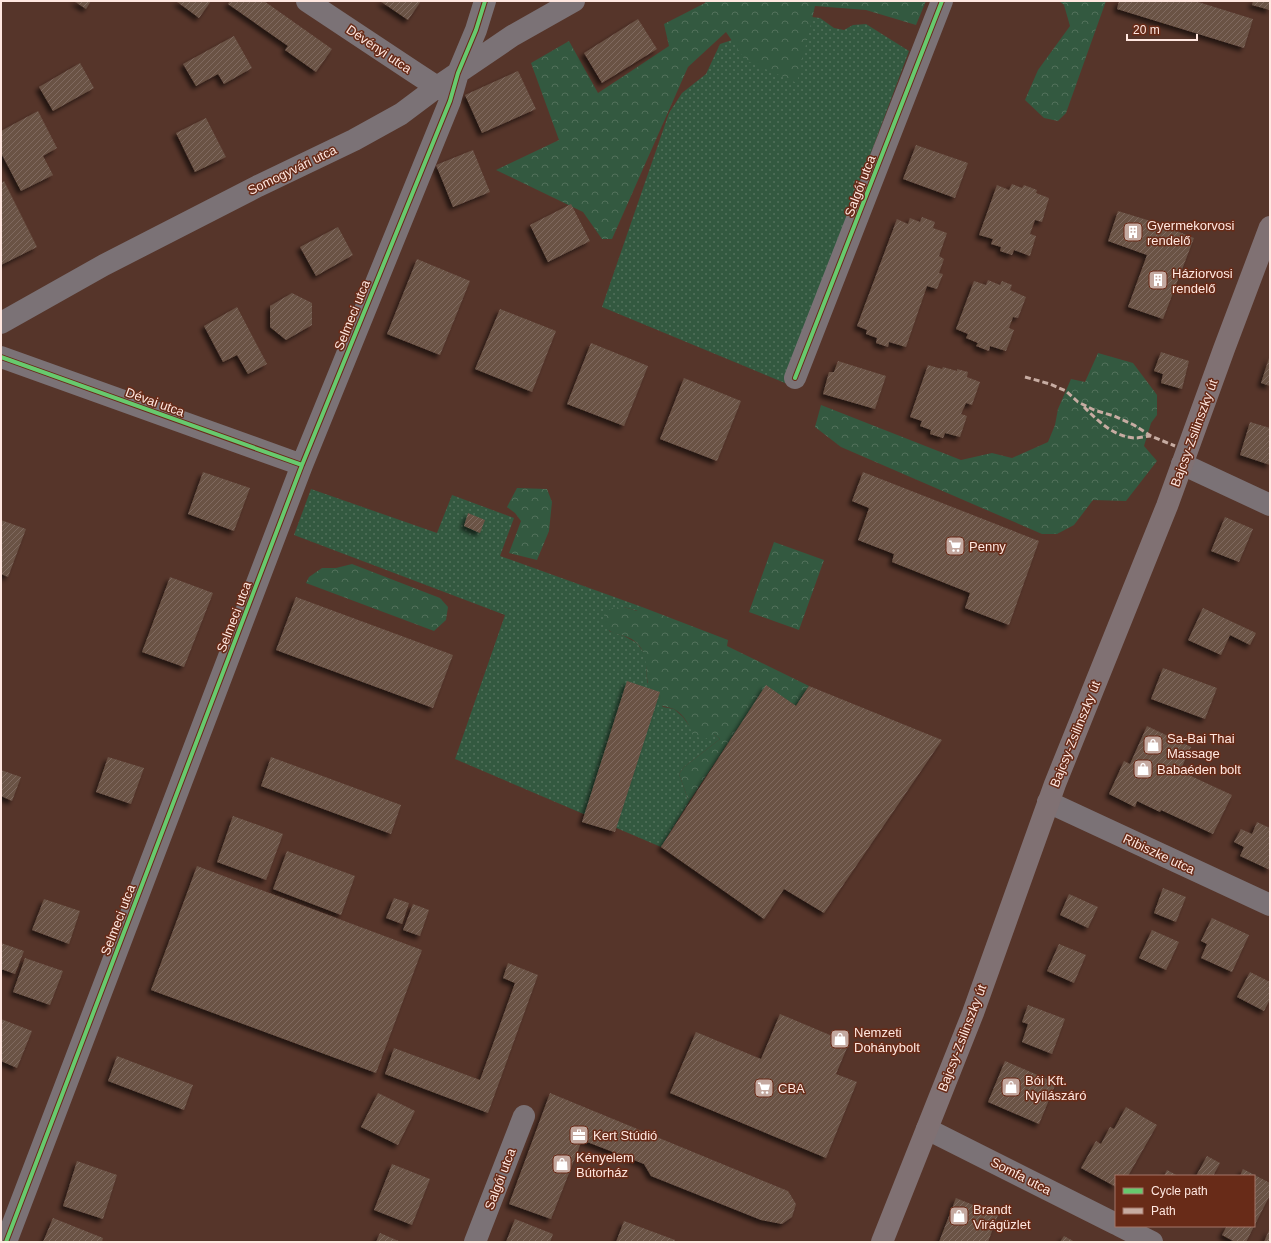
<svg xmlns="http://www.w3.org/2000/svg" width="1271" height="1243" viewBox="0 0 1271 1243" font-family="Helvetica,sans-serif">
<defs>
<pattern id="grass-dots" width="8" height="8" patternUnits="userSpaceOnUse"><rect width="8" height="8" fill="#335940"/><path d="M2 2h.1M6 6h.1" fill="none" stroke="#52715b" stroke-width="1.8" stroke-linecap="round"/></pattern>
<pattern id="forest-crowns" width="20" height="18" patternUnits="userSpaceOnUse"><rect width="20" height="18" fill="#335940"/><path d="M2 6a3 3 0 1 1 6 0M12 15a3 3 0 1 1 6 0" fill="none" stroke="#52715b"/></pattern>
<pattern id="building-hatch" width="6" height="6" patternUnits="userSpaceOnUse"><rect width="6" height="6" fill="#6a5245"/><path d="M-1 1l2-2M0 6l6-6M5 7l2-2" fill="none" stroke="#806b60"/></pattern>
<filter id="shadow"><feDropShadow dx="-3.5" dy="3.5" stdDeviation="2" flood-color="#0009"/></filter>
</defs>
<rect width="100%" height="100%" fill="#56352a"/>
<path fill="url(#grass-dots)" d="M 804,16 L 820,18 L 834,28 L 844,30 L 853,25 L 866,24 L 909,51 L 785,383 L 602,307 L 669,113 L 682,93 L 706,74 L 720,44 Z
M 311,489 L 437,533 L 452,495 L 514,518 L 500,556 L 642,607 L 638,611 L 624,607 L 609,631 L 624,636 L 637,643 L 646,656 L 647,682 L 663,707 L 674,709 L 683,717 L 690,727 L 714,734 L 720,739 L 684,767 L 679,774 L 689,802 L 661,847 L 455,759 L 505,615 L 294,535 Z"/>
<path fill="url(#forest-crowns)" d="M 706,1 L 926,1 L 916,25 L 866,10 L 815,6 L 797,83 L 745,60 L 726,32 L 688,67 L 612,239 L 602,239 L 583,212 L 496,170 L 559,140 L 531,63 L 569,41 L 598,93 L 669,46 L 664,24 L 705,3 Z
M 1059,1 L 1106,1 L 1066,113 L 1058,121 L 1044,118 L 1025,100 L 1038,70 L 1070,26 L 1064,5 Z
M 1098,353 L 1133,363 L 1157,395 L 1157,415 L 1151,423 L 1144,446 L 1157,461 L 1126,501 L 1093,500 L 1074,525 L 1057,534 L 1042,534 L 841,447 L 815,427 L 821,405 L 961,460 L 992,453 L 1012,458 L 1048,442 L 1055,425 L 1058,409 L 1071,379 L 1085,382 Z
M 517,488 L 547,489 L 552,502 L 549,531 L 537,560 L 509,553 L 521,521 L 515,513 L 507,507 Z
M 774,542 L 824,560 L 799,630 L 749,612 Z
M 352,564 L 440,598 L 448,607 L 446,620 L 434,631 L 306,583 L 309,577 L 322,568 L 336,568 Z
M 624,607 L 637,611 L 642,607 L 728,640 L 727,646 L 809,686 L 796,706 L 766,686 L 689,802 L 679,774 L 684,767 L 720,739 L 714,734 L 705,739 L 693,736 C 690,726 684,714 674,709 C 666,706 658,707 653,698 C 642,681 652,658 637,643 C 622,629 604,641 604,614 L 612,608 Z"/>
<path fill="url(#building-hatch)" filter="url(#shadow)" d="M 74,1 L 91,1 L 86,9 Z
M 176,1 L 211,1 L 199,18 Z
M 230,1 L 264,1 L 332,49 L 316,72 L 285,50 L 288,46 L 228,4 Z
M 380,1 L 421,1 L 408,20 Z
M 1119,1 L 1195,1 L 1253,19 L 1244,48 L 1117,9 Z
M 1253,1 L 1270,1 L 1270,10 L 1252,5 Z
M 638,19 L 657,49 L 602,83 L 584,53 Z
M 234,36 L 252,68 L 224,84 L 218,74 L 196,86 L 183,64 Z
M 80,63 L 94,88 L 53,111 L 39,87 Z
M 518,71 L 536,109 L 482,133 L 465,95 Z
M 38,111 L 57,148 L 43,156 L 53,175 L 21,191 L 1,153 L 1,131 Z
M 206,118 L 226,157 L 195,172 L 176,133 Z
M 916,145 L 968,163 L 955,198 L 903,179 Z
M 473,150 L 490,192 L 453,207 L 436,165 Z
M 4,181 L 37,247 L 1,265 L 1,183 Z
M 1012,184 L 1022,188 L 1024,185 L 1037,190 L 1036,193 L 1049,198 L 1042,222 L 1035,220 L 1030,234 L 1036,236 L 1030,256 L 1014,250 L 1012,255 L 1000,251 L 1001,247 L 991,244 L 993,239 L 979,235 L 997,185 L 1009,190 Z
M 571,204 L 590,241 L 548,262 L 530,225 Z
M 1118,211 L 1157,223 L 1194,238 L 1163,319 L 1128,307 L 1147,255 L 1108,241 Z
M 922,217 L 935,222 L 933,228 L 947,233 L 939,256 L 944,259 L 939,273 L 943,274 L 937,289 L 927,286 L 906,347 L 889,342 L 888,347 L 876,343 L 877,338 L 866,334 L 867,330 L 857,326 L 897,219 L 908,224 L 910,218 L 920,222 Z
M 338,227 L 353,255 L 316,276 L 300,247 Z
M 417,259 L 470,281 L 440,355 L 387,334 Z
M 988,280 L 1000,285 L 1002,281 L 1012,285 L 1010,290 L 1026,297 L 1018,318 L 1013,317 L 1009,328 L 1014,330 L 1006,351 L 990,346 L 989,351 L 976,346 L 978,343 L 966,338 L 968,334 L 956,329 L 974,281 L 986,285 Z
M 292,293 L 312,303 L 312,325 L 286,340 L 270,327 L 270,306 Z
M 237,307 L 267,364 L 248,374 L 237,355 L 223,362 L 204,326 Z
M 500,309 L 556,331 L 532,392 L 475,369 Z
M 591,343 L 648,366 L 624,426 L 567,404 Z
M 1161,352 L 1189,361 L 1182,389 L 1161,383 L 1163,374 L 1154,371 Z
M 1270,355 L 1270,386 L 1261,383 Z
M 838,361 L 886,376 L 875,409 L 823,394 L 829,372 L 834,372 Z
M 928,365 L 942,369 L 943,367 L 957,371 L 957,369 L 968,372 L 967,377 L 980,382 L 972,405 L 966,403 L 961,414 L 967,416 L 960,437 L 945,433 L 943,438 L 930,434 L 931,430 L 920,426 L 922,421 L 910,417 Z
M 684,378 L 741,401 L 717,461 L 660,439 Z
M 1250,422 L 1270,428 L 1270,465 L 1240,455 Z
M 203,472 L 250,488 L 234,531 L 188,514 Z
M 863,472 L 1039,541 L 1009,625 L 965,608 L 970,593 L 892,562 L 894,554 L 858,540 L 869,508 L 852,501 Z
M 468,513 L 485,520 L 480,533 L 464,526 Z
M 1225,517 L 1253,529 L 1239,562 L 1211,551 Z
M 1,520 L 26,529 L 8,577 L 1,574 Z
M 170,577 L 213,593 L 184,667 L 142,652 Z
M 296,597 L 453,655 L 433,708 L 276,650 Z
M 1203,608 L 1256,633 L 1250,645 L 1230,635 L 1221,655 L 1188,640 Z
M 1163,668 L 1217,688 L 1205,719 L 1151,699 Z
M 627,681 L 660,692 L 615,832 L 582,822 Z
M 766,685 L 796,706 L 809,686 L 942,740 L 824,913 L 784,889 L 764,919 L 661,847 Z
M 1147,726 L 1191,747 L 1180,771 L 1232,795 L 1213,834 L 1161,810 L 1160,812 L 1137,801 L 1135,807 L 1109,794 L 1124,761 L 1130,764 Z
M 108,757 L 144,768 L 131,804 L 96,792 Z
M 271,757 L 401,805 L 391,834 L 261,786 Z
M 1,770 L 21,777 L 12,801 L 1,796 Z
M 233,816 L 283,834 L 266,880 L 217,862 Z
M 1257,822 L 1270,828 L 1270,870 L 1240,856 L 1244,847 L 1234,842 L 1241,829 L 1252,834 Z
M 287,851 L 355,876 L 341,915 L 273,889 Z
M 197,866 L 422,950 L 376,1073 L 151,990 Z
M 1163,888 L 1186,897 L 1176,922 L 1154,913 Z
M 1069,894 L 1098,907 L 1088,928 L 1060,915 Z
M 394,898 L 409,903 L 402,924 L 386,918 Z
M 44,899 L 80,911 L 69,944 L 32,930 Z
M 413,904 L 429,910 L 420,936 L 403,930 Z
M 1212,918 L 1249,935 L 1232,972 L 1201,958 L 1207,944 L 1201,941 Z
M 1152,930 L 1179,942 L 1166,970 L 1139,958 Z
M 1,943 L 24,951 L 15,974 L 1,969 Z
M 1059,944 L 1086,955 L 1074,983 L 1047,971 Z
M 25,958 L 63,971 L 50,1005 L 13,992 Z
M 508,963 L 538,975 L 488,1113 L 385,1074 L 394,1048 L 480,1080 L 515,983 L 503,978 Z
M 1250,972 L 1270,982 L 1270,999 L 1264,1011 L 1237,997 Z
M 1028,1005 L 1065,1019 L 1052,1054 L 1022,1042 L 1028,1024 L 1022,1022 Z
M 780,1014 L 849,1043 L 836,1074 L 857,1082 L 826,1158 L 670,1093 L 696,1032 L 761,1059 Z
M 1,1019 L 32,1031 L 17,1068 L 1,1061 Z
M 117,1056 L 193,1085 L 184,1110 L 108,1081 Z
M 1005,1061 L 1056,1083 L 1039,1124 L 988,1102 Z
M 378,1093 L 415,1111 L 398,1145 L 361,1127 Z
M 550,1093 L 788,1191 L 796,1204 L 792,1217 L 782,1224 L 761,1220 L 651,1176 L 644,1164 L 582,1140 L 551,1219 L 509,1204 Z
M 1126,1107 L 1157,1125 L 1128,1176 L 1116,1176 L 1116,1187 L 1081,1168 L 1096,1141 L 1101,1144 L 1110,1127 L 1114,1129 Z
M 1207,1156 L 1220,1163 L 1213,1176 L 1196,1176 Z
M 77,1161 L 117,1175 L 103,1219 L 63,1206 Z
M 392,1164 L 430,1179 L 412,1225 L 374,1210 Z
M 1243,1169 L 1270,1183 L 1270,1195 L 1246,1242 L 1235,1242 L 1222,1235 L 1227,1226 L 1254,1226 L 1254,1176 L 1240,1176 Z
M 1167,1170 L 1178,1176 L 1164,1176 Z
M 956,1198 L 998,1215 L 988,1242 L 939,1242 Z
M 53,1218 L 103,1238 L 102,1242 L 43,1242 Z
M 515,1219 L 553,1234 L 550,1242 L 506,1242 Z
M 624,1221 L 675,1240 L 675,1242 L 616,1242 Z
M 1270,1228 L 1270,1242 L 1264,1242 Z
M 380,1233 L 401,1242 L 376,1242 Z
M 1064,1236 L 1075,1242 L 1060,1242 Z"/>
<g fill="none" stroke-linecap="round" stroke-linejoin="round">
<path stroke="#7b7276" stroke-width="22" d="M 307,1 L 414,72 L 437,87 L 449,93
M 1,323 L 104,265 L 258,186 L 354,140 L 401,114 L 437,87 L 512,36 L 574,1
M 1,357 L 302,465
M 795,378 L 942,1
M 1182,464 L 1270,505
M 1048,802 L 1270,905
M 927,1129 L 1116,1224
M 1120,1226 L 1152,1242
M 6,1242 L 302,465 L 450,101 L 458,73 L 476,30 L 485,1
M 475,1242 L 524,1116"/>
<path stroke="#807173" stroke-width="22" d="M 882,1242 L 973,1013 L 1055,784 L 1167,506 L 1224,349 L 1270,227"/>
<path stroke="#c7aca2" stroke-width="3" stroke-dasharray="6 3" stroke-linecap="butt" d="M 1025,377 L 1050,384 L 1066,391 L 1078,402 L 1094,410 L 1114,416 L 1134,425 L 1151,436 L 1175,446
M 1084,407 C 1098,421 1114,437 1135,438 C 1140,438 1146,436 1151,436"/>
<defs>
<path id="cycleway" d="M 1,357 L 302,465
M 795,378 L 942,1
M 6,1242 L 302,465 L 450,101 L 458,73 L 476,30 L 485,1"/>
</defs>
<use href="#cycleway" stroke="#682b18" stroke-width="6"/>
<use href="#cycleway" stroke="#67ca6e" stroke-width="4"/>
</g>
<defs>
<symbol id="building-square" viewBox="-11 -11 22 22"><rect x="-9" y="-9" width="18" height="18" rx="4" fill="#c4a9a0" stroke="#682b18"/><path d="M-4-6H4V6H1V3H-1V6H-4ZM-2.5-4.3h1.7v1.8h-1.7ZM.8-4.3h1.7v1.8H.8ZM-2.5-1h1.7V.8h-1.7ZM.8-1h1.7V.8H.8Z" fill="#fff"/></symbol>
<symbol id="supermarket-square" viewBox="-11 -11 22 22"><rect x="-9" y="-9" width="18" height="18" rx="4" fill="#c4a9a0" stroke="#682b18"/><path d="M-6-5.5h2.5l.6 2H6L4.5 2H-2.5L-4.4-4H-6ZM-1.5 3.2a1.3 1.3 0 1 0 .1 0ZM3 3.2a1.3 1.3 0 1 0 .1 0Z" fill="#fff"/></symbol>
<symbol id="shop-square" viewBox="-11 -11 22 22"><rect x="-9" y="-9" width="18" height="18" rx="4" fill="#c4a9a0" stroke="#682b18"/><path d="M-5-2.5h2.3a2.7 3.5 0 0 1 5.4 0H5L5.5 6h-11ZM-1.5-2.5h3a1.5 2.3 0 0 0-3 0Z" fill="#fff"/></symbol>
<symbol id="office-square" viewBox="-11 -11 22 22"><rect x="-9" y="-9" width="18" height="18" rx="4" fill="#c4a9a0" stroke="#682b18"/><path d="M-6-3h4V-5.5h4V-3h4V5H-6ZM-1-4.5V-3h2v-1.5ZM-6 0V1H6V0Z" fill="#fff"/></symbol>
</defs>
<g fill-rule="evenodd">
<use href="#building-square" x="1122" y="221" width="22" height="22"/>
<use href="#building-square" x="1147" y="269" width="22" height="22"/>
<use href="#supermarket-square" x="944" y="535" width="22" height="22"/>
<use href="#shop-square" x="1142" y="734" width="22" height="22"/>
<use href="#shop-square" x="1132" y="758" width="22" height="22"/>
<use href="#shop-square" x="829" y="1028" width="22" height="22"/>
<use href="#shop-square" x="1000" y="1076" width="22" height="22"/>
<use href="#supermarket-square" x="753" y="1077" width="22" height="22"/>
<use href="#office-square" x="568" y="1124" width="22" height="22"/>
<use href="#shop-square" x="551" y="1153" width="22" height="22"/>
<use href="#shop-square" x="948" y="1205" width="22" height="22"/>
</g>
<g text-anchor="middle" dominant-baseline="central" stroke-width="3" stroke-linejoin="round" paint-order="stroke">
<g font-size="13" fill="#ffe7e0" stroke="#682b18">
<text transform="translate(379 49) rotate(34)">Dévényi utca</text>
<text transform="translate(292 170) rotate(-26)">Somogyvári utca</text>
<text transform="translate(860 186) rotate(-69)">Salgói utca</text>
<text transform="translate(352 315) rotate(-68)">Selmeci utca</text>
<text transform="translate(155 402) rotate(20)">Dévai utca</text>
<text transform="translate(1194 433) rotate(-70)">Bajcsy-Zsilinszky út</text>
<text transform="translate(234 617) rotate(-69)">Selmeci utca</text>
<text transform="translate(1075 734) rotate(-68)">Bajcsy-Zsilinszky út</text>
<text transform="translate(1159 854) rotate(25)">Ribiszke utca</text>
<text transform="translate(118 920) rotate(-69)">Selmeci utca</text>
<text transform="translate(962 1038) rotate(-69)">Bajcsy-Zsilinszky út</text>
<text transform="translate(1021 1176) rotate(27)">Somfa utca</text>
<text transform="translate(500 1179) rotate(-69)">Salgói utca</text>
</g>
<g font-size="13" fill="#ffe7e0" stroke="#682b18" text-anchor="start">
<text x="1147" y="225">Gyermekorvosi<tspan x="1147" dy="15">rendelő</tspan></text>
<text x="1172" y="273">Háziorvosi<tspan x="1172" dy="15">rendelő</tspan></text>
<text x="969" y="546">Penny</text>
<text x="1167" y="738">Sa-Bai Thai<tspan x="1167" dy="15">Massage</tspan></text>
<text x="1157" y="769">Babaéden bolt</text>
<text x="854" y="1032">Nemzeti<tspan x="854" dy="15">Dohánybolt</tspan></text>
<text x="1025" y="1080">Bói Kft.<tspan x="1025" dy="15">Nyílászáró</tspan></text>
<text x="778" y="1088">CBA</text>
<text x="593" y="1135">Kert Stúdió</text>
<text x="576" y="1157">Kényelem<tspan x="576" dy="15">Bútorház</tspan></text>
<text x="973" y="1209">Brandt<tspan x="973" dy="15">Virágüzlet</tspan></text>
</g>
</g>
<rect width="1271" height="1243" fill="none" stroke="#ffe7e0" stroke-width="4"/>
<rect x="1115" y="1175" width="140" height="52" fill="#682b18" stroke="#a47668"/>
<rect x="1123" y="1188" width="20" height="6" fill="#67ca6e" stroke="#a47668"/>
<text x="1151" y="1195" font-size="12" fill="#ffe7e0">Cycle path</text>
<rect x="1123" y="1208" width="20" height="6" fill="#c7aca2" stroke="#a47668"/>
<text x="1151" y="1215" font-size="12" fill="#ffe7e0">Path</text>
<path d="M1127 34v6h70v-6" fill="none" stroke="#ffe7e0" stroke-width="2"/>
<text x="1133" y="34" font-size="12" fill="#ffe7e0" stroke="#682b18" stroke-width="3" paint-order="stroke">20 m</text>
</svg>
